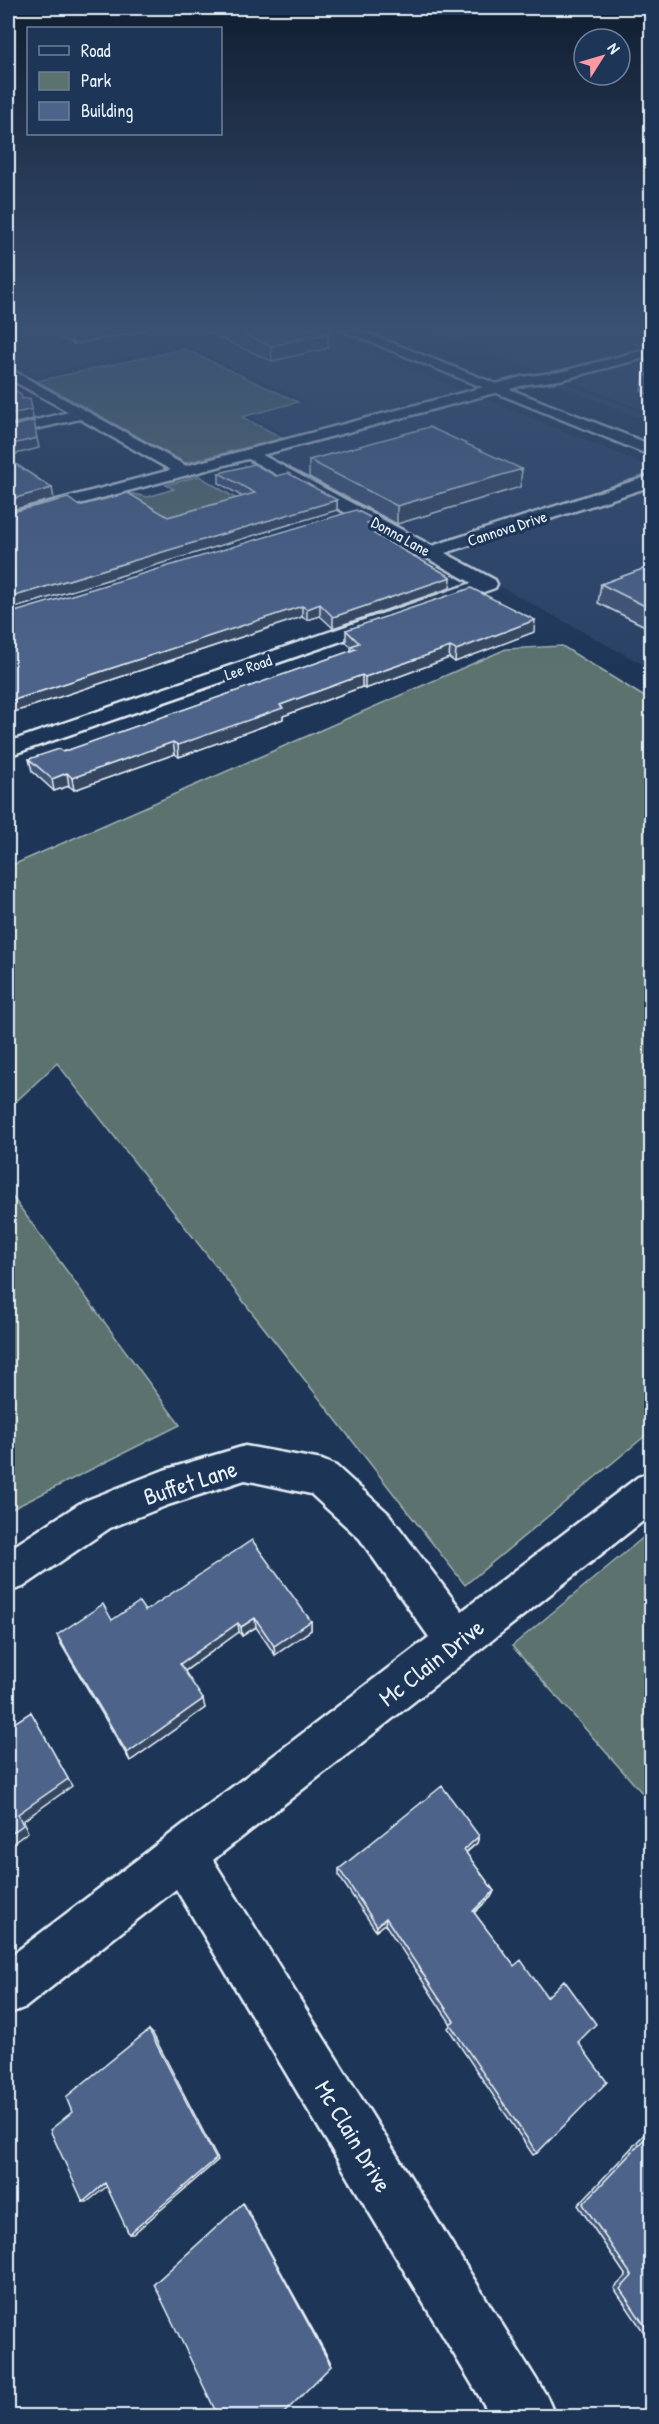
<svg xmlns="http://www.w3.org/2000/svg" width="659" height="2424" viewBox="0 0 659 2424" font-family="'Patrick Hand',sans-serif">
<rect width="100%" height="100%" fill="#1d3557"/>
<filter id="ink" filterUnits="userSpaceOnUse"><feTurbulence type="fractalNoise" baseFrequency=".0167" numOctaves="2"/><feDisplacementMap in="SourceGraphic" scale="12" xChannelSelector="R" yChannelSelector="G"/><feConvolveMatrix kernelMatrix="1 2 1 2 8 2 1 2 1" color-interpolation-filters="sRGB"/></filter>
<g filter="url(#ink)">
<path fill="#2b4366" d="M 8,330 L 246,330 L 37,376 L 8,359 Z
M 256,330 L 311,330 L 469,393 L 287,440 L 290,437 L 251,417 L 305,401 L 189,347 L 164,350 Z
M 426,330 L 651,330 L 651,413 L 568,381 Z
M 561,381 L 651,416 L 651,422 L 553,383 Z
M 479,397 L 651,467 L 651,669 L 358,509 L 268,453 Z"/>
<path fill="#5b726e" stroke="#a2b2b3" stroke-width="1.5" d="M 184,349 L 298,402 L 242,417 L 283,438 L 185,463 L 37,381 Z
M 199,476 L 240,501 L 162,521 L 122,497 L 133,494 L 148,497 L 174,489 L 166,485 Z
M 562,646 L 651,701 L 651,1431 L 465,1585 L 57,1063 L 8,1109 L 8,867 L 506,649 Z
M 8,1191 L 180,1425 L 8,1511 Z
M 651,1531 L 651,1803 L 512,1646 Z"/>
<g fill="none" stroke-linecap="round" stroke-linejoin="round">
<defs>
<path id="minor" d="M 8,368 L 190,468 L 192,471 L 190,474 L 178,474 L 80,419 L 8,435 L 8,427 L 69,412 L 8,378 Z
M 251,449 L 432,546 L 652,475 L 652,486 L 445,553 L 495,580 L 497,584 L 495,588 L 8,756 L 8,742 L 472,583 L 245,457 L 243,454 L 245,451 Z
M 245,1446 L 322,1460 L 336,1466 L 388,1513 L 462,1611 L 638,1477 L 652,1472 L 652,1514 L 213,1860 L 546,2395 L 555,2416 L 491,2416 L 176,1889 L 26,2007 L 8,2014 L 8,1958 L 429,1637 L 360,1539 L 311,1494 L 245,1480 L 168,1505 L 110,1528 L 23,1587 L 8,1592 L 8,1550 L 82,1502 L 164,1470 Z"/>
<path id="tertiary" d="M 652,348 L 652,356 L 560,380 L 528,384 L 8,523 L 8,513 L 522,377 L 560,372 Z"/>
<path id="primary" d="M 341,330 L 359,330 L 652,445 L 652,456 Z"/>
</defs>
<use href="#minor" stroke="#e8f1f8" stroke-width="5"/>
<use href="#tertiary" stroke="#e8f1f8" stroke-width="5"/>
<use href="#primary" stroke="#e8f1f8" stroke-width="5"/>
<use href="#minor" fill="#1d3557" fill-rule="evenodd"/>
<use href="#tertiary" fill="#1d3557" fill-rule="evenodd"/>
<use href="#primary" fill="#1d3557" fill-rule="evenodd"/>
</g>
<path fill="#425677" stroke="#e8f1f8" stroke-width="1.5" d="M 45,330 L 148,330 L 73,344 Z
M 202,330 L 319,330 L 328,348 L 272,361 Z
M 651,373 L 651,395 L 641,391 L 644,375 Z
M 309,460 L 522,469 L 520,487 L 397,524 L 309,477 Z
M 219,473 L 276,476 L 337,500 L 337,510 L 8,610 L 8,513 L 79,506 L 168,517 L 243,497 L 219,483 Z
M 375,520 L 375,528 L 380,537 L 451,577 L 450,588 L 333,628 L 320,616 L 307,620 L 302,617 L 8,714 L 8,614 Z
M 651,566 L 651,629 L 598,603 L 601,584 Z
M 346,630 L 534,632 L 455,662 L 449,658 L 365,689 L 362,687 L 283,716 L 283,719 L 179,757 L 175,754 L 74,790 L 69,786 L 54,791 L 32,771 L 29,759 L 63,752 L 351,651 L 351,647 L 346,642 Z
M 145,1611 L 311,1621 L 311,1630 L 275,1655 L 256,1627 L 242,1636 L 239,1632 L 184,1672 L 205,1708 L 130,1761 L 61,1644 L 57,1635 Z
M 479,1836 L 477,1843 L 466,1853 L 494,1891 L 491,1897 L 474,1913 L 514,1966 L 578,2042 L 537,2153 L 533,2155 L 448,2028 L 451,2024 L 385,1924 L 376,1931 L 339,1876 L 339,1869 Z
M 651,2127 L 651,2343 L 614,2288 L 626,2276 L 578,2205 Z"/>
<path fill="#364661" stroke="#e8f1f8" stroke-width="1.5" d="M 71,330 L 148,330 L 73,344 Z
M 328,333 L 328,348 L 272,361 L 271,346 Z
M 32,409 L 33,419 L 8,425 L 8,415 Z
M 37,438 L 39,448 L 8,456 L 8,445 Z
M 522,469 L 520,487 L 397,524 L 397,506 Z
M 52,488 L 54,499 L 8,511 L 8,500 Z
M 337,500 L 337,510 L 8,610 L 8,598 Z
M 375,520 L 375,531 L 367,523 Z
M 451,577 L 450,588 L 333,628 L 333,617 Z
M 320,604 L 320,616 L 307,620 L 307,609 Z
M 302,606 L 302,617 L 8,714 L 8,702 Z
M 535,620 L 534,632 L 455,662 L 456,650 Z
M 450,647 L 449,658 L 365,689 L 365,677 Z
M 362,675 L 362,687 L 283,716 L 283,719 L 179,757 L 178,745 L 280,705 Z
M 173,742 L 175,754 L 74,790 L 72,778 Z
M 67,773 L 69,786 L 54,791 L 52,779 Z
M 255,1618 L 256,1627 L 242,1636 L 241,1627 Z
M 311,1621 L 311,1630 L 275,1655 L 274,1646 Z
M 238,1623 L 239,1632 L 182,1673 L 180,1664 Z
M 203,1699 L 205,1708 L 130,1761 L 127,1753 Z
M 31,1712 L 72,1786 L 23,1821 L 28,1832 L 8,1847 L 8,1836 L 18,1814 Z
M 479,1836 L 477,1843 L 461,1856 L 464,1850 Z
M 494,1891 L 491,1897 L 470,1916 L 473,1911 Z
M 386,1918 L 385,1924 L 376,1931 L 377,1926 Z
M 149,2030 L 153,2034 L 218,2160 L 133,2234 L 129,2234 Z
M 105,2183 L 110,2184 L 87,2202 L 83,2202 Z
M 243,2203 L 244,2204 L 331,2363 L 331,2366 Z"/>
<path fill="#4d648a" stroke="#e8f1f8" stroke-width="1.5" d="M 234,330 L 319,330 L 328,333 L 271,346 Z
M 651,373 L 651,378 L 644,375 Z
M 8,386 L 21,394 L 22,399 L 30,398 L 32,409 L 8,415 Z
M 34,421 L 37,438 L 8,445 L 8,427 Z
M 429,427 L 522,469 L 397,506 L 309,460 Z
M 8,459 L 52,488 L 8,500 Z
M 254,464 L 276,476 L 288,473 L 337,500 L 8,598 L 8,513 L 68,498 L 79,506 L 128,493 L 168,517 L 255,493 L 219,473 Z
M 356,510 L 375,520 L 367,523 L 380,532 L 374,534 L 451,577 L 333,617 L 320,604 L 307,609 L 302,606 L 8,702 L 8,614 Z
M 651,566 L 651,609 L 601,584 Z
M 471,588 L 535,620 L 456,650 L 450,647 L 365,677 L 362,675 L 280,705 L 283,708 L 178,745 L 173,742 L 72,778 L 67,773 L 52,779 L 29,759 L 59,749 L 63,752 L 356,649 L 351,646 L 359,643 L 346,630 Z
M 252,1540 L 311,1621 L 274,1646 L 255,1618 L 241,1627 L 238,1623 L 180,1664 L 203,1699 L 127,1753 L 57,1635 L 103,1604 L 112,1620 L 139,1602 L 145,1611 Z
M 31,1712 L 68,1779 L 18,1814 L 23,1825 L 8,1836 L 8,1727 Z
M 442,1786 L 479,1836 L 464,1850 L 494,1891 L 473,1911 L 514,1966 L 521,1960 L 547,1997 L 564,1980 L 596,2024 L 578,2042 L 607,2082 L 537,2153 L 450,2024 L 454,2021 L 386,1918 L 377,1926 L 339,1869 Z
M 149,2030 L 216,2159 L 129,2234 L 105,2183 L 83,2202 L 50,2130 L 72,2112 L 66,2097 Z
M 651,2132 L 651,2335 L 620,2289 L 632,2276 L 583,2204 Z
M 243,2203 L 331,2366 L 281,2416 L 218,2416 L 154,2284 Z"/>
</g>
<linearGradient id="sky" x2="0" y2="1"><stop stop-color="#101d30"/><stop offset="0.49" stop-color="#3a5174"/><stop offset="1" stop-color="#3a5174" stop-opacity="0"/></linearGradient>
<rect width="659" height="669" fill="url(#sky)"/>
<g text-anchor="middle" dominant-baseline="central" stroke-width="6" stroke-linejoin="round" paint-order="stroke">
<g font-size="16" fill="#e8f1f8" stroke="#1d3557">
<text transform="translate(507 528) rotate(-18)">Cannova Drive</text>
<text transform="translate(401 536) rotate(29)">Donna Lane</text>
<text transform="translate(248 667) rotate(-19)">Lee Road</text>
</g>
<g font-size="24" fill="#e8f1f8" stroke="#1d3557">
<text transform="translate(190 1482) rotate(-18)">Buffet Lane</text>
<text transform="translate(431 1662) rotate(-38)">Mc Clain Drive</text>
<text transform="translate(354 2136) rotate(59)">Mc Clain Drive</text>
</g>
</g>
<rect width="659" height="2424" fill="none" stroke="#1d3557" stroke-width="30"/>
<rect x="15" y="15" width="629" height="2394" fill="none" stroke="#e8f1f8" stroke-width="2" filter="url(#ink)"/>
<rect x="27" y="27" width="195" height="108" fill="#1d3557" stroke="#6e8097" stroke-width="1.5"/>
<rect x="39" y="46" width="30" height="9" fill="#1d3557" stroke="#6e8097" stroke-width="1.5"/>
<text x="81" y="57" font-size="18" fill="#e8f1f8">Road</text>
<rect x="39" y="72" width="30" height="18" fill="#5b726e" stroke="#6e8097" stroke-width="1.5"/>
<text x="81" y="87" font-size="18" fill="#e8f1f8">Park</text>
<rect x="39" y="102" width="30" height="18" fill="#4d648a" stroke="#6e8097" stroke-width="1.5"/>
<text x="81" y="117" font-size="18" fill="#e8f1f8">Building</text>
<g transform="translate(602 57) rotate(53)"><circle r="28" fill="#1d3557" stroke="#6e8097" stroke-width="1.5"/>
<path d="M0-4.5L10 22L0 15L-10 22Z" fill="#ff9aa2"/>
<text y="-9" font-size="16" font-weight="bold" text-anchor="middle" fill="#e8f1f8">N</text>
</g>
</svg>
